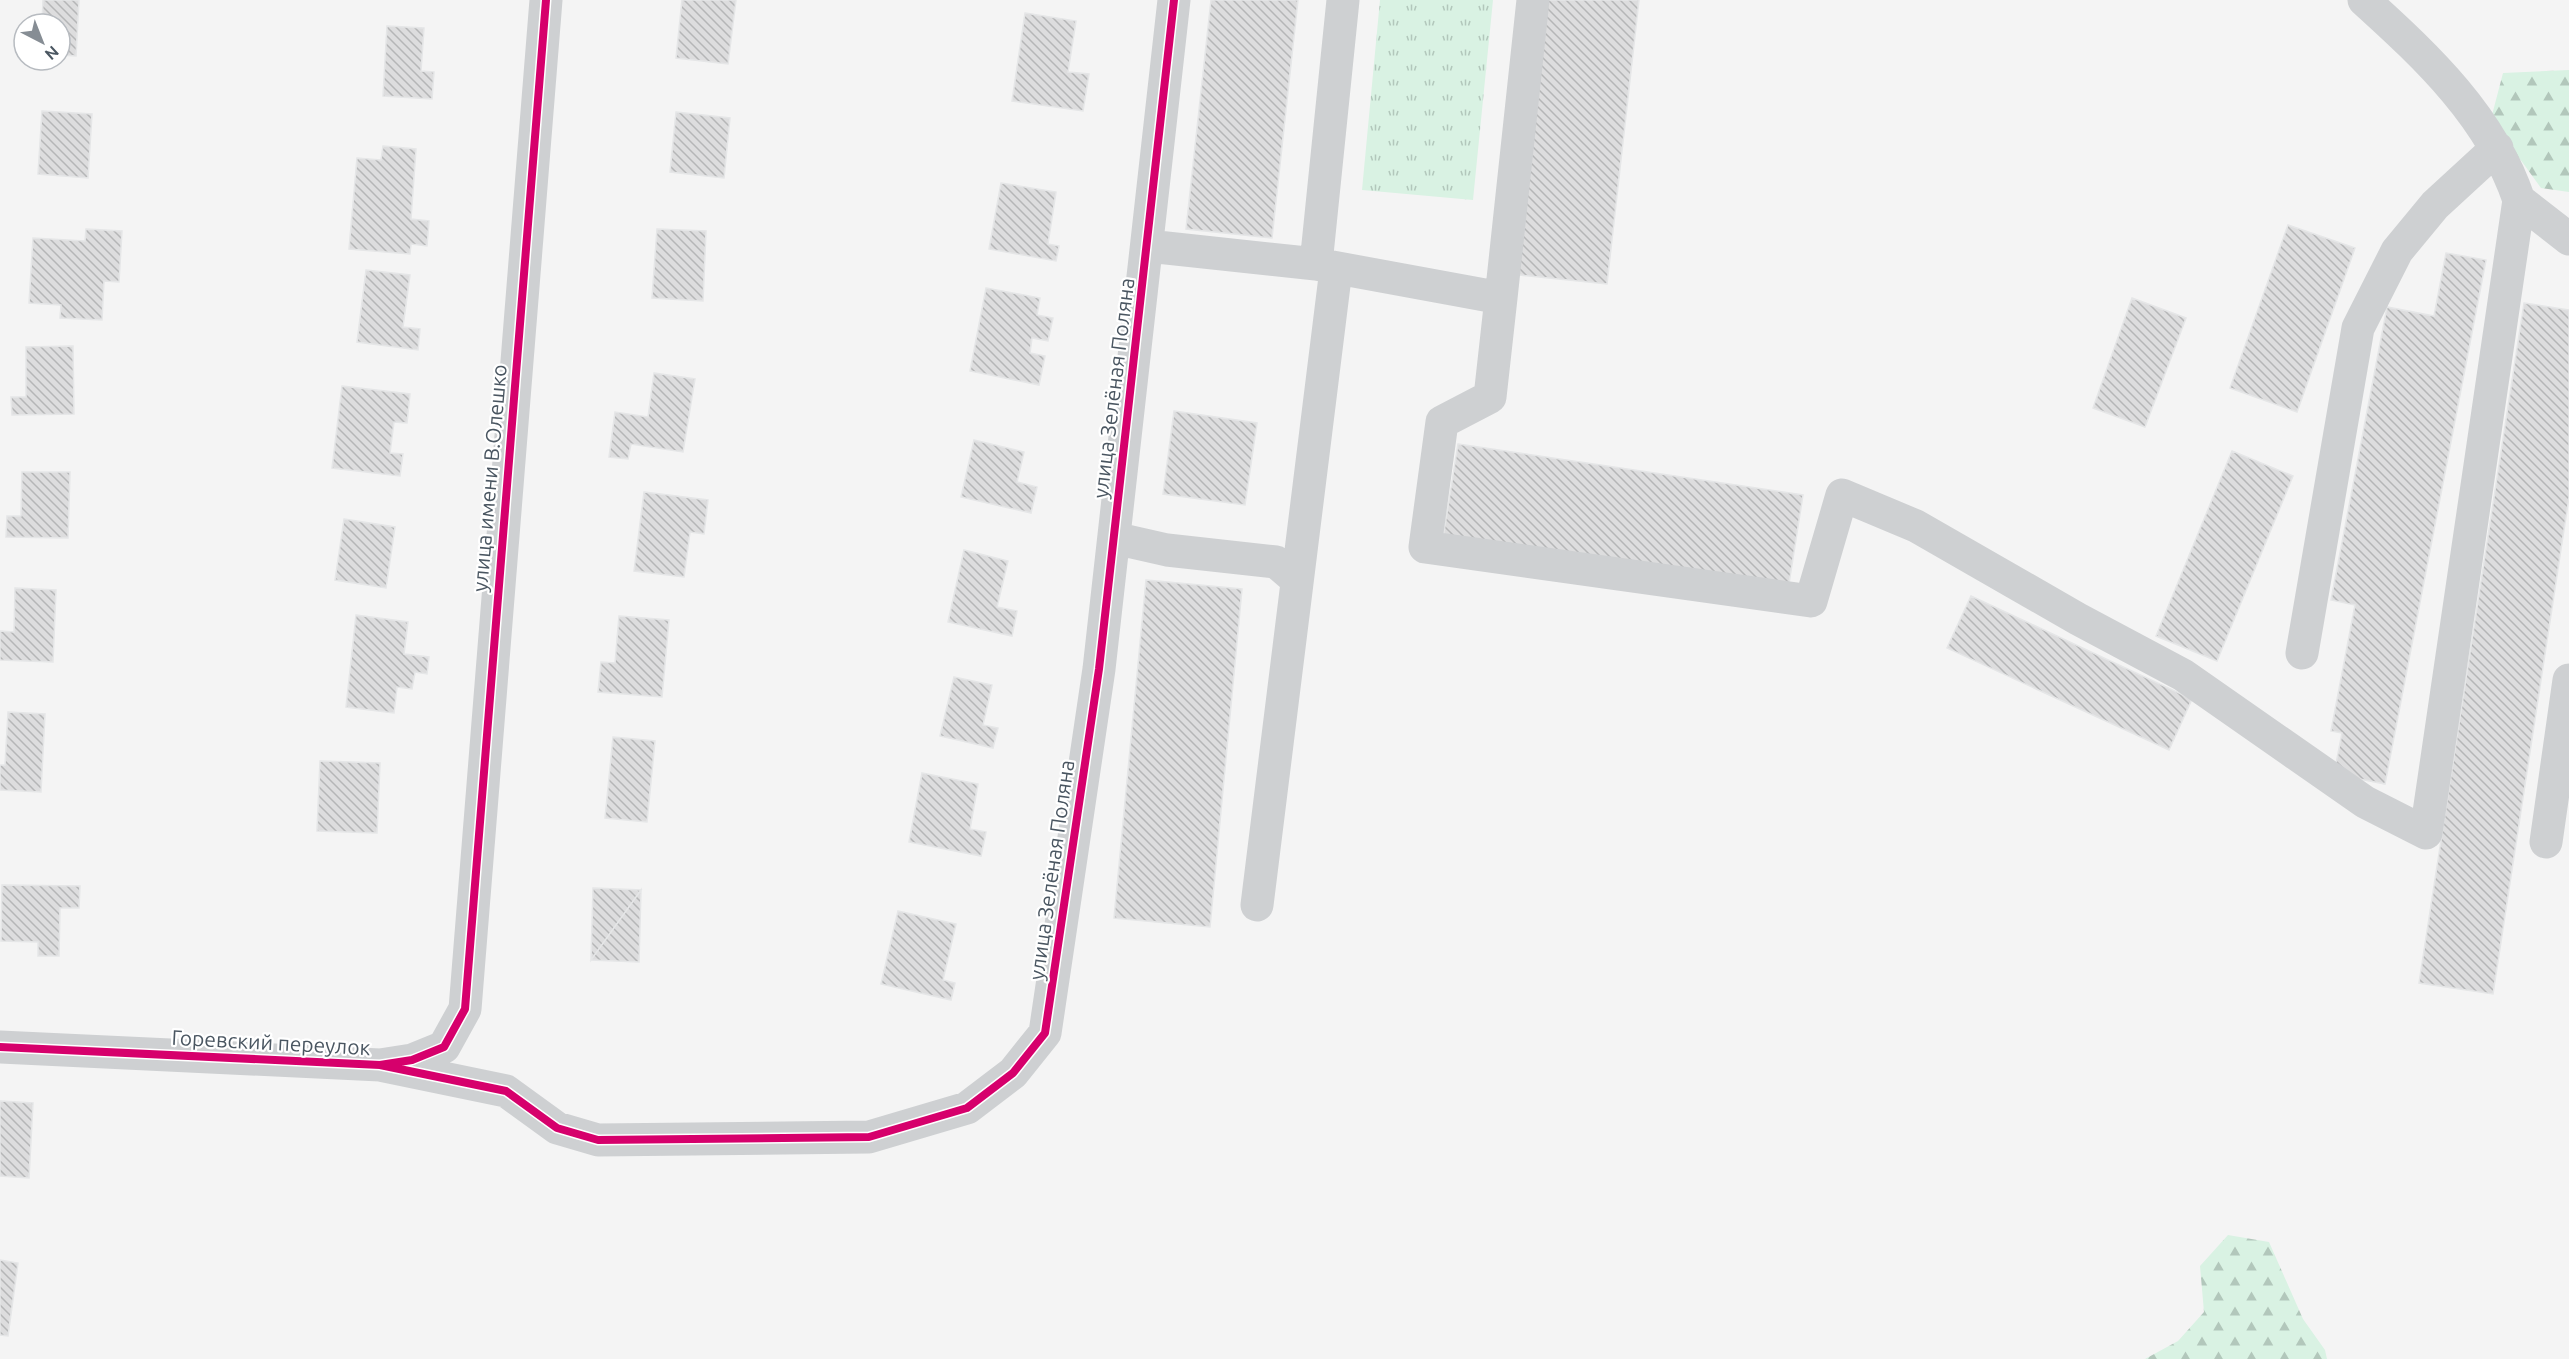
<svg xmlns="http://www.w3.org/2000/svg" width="2569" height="1359" viewBox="0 0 2569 1359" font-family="Ubuntu,sans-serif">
<defs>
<pattern id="forest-firs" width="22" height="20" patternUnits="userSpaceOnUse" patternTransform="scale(1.5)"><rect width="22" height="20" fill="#d9f2e3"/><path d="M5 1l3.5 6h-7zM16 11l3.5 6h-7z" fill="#b2c7bb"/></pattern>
<pattern id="park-tufts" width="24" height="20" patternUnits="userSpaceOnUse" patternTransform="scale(1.5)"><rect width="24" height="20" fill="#d9f2e3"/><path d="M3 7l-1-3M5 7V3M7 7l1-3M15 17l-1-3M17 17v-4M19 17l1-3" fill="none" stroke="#b2c7bb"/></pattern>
<pattern id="building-back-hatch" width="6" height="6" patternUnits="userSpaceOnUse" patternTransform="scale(1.5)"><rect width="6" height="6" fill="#ddddde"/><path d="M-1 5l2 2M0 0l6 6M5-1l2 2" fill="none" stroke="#b5b6b7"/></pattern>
</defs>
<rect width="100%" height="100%" fill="#f4f4f4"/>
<path fill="url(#forest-firs)" d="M 2569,70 L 2569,192 L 2541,188 L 2491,119 L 2503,73 Z
M 2228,1235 L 2269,1242 L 2303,1319 L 2325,1350 L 2327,1359 L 2145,1359 L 2178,1341 L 2204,1312 L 2200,1266 Z"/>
<path fill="url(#park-tufts)" d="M 1380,0 L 1493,0 L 1473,200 L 1362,190 Z"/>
<path fill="url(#building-back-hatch)" stroke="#e5e6e7" stroke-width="1.5" d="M 43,0 L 79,0 L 76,56 L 60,55 L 60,24 L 42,24 Z
M 682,0 L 736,0 L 728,64 L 676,58 Z
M 1211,0 L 1298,0 L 1272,238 L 1186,229 Z
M 1540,0 L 1639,0 L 1607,284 L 1510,274 Z
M 1025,13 L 1076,21 L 1068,72 L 1089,74 L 1083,111 L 1012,101 Z
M 387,26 L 424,28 L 421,71 L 434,72 L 432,99 L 383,96 Z
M 42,111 L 92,114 L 88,178 L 38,174 Z
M 676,112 L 730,118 L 724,178 L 670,172 Z
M 383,146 L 416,149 L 411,219 L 429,221 L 427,246 L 411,244 L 410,254 L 349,249 L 357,158 L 381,160 Z
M 1001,183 L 1056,192 L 1048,244 L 1059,246 L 1056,261 L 989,249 Z
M 2288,225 L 2355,248 L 2297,412 L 2230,388 Z
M 86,229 L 122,231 L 119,282 L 104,281 L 102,320 L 60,318 L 61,305 L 29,303 L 33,238 L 85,241 Z
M 657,229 L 706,231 L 703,301 L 652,298 Z
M 2446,253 L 2486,260 L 2385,784 L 2334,774 L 2342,733 L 2331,731 L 2355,605 L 2331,600 L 2387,307 L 2434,316 Z
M 366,270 L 410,275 L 403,327 L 420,329 L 418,350 L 357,342 Z
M 986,288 L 1040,298 L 1037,315 L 1053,318 L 1048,341 L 1032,338 L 1030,353 L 1045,356 L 1039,385 L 970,371 Z
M 2132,298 L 2186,318 L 2145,427 L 2093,408 Z
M 2524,303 L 2569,310 L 2569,497 L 2493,994 L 2419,983 Z
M 73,346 L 74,414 L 12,415 L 11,397 L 26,397 L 26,347 Z
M 654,373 L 695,379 L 683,452 L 631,444 L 628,459 L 609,457 L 615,412 L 648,417 Z
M 342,386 L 410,394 L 407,423 L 394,422 L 390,453 L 403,454 L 400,476 L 332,468 Z
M 1174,411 L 1257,423 L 1245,505 L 1163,494 Z
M 974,440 L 1024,452 L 1017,482 L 1037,487 L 1031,513 L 961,497 Z
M 1458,444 L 1803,495 L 1788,590 L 1443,538 Z
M 2232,451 L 2293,476 L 2217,661 L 2156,636 Z
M 22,472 L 70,472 L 68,538 L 6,537 L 7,516 L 21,516 Z
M 644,492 L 708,500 L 704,534 L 690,532 L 684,577 L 634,571 Z
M 344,519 L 395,527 L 386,588 L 335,580 Z
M 964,550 L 1008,561 L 997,607 L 1017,611 L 1012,636 L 948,622 Z
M 1146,580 L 1242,589 L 1210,927 L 1114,918 Z
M 15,588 L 56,590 L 53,662 L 0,660 L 0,631 L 14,632 Z
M 1971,596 L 2192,699 L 2169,750 L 1947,648 Z
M 356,615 L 408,622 L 404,654 L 429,657 L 427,674 L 415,672 L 412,689 L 397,687 L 394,713 L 346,707 Z
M 619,616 L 669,620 L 662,697 L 598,692 L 601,662 L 615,663 Z
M 954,677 L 992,685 L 983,725 L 998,728 L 993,748 L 940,736 Z
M 8,712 L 45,714 L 41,792 L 0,790 L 0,765 L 5,765 Z
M 613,737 L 655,741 L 647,822 L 605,818 Z
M 320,761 L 380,763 L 377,833 L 317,831 Z
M 922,773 L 978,784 L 970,829 L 986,832 L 981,856 L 909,842 Z
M 2,885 L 80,886 L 79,908 L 60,908 L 59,956 L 38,956 L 38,942 L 1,941 Z
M 593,888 L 641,890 L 591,960 Z
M 641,890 L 639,962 L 591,960 Z
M 898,911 L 956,924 L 943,980 L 955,983 L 951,1000 L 881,984 Z
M 0,1101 L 33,1103 L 29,1178 L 0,1176 Z
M 0,1260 L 18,1263 L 8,1336 L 0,1335 Z"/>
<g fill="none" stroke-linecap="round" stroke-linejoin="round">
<path stroke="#ced0d2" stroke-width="33" d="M 2519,200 L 2569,239
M 1148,246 L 1316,264 L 1501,298 L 1490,397 L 1442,422 L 1425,547 L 1811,601 L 1842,495 L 1916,526 L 2078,619 L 2183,675 L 2365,802 L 2426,833 L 2519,200 C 2491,117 2428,58 2364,0
M 1316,264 L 1343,0
M 1501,298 L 1533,0
M 1114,538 L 1167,550 L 1276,562 L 1297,580
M 2302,653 L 2358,328 L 2397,251 L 2435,205 L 2497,148
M 2546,842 L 2569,680
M 1257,905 L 1336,269
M 0,1047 L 380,1065 L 412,1060 L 444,1047 L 465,1009 L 546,0
M 380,1065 L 506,1091 L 557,1128 L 598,1140 L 869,1137 L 967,1108 L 1013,1073 L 1045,1033 L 1099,669 L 1174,0"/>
<defs>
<path id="cycleway" d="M 0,1047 L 380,1065 L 412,1060 L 444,1047 L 465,1009 L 546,0
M 380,1065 L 506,1091 L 557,1128 L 598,1140 L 869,1137 L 967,1108 L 1013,1073 L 1045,1033 L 1099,669 L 1174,0"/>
</defs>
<use href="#cycleway" stroke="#fff" stroke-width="11"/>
<use href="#cycleway" stroke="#d6006c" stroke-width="8"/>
</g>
<g text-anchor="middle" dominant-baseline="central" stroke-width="4.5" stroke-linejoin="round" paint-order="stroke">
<g font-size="21" fill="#4a5661" stroke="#fff">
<text transform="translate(1113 388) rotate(-83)">улица Зелёная Поляна</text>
<text transform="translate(489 478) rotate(-85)">улица имени В.Олешко</text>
<text transform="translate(1051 870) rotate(-82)">улица Зелёная Поляна</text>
<text transform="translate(271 1042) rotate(3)">Горевский переулок</text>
</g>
</g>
<g transform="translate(42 42) rotate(138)"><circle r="28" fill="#ffffff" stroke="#b7bbc0" stroke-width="1.5"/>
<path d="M0-4.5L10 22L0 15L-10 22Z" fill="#868d94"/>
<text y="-9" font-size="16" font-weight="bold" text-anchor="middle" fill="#4a5661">N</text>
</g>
</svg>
